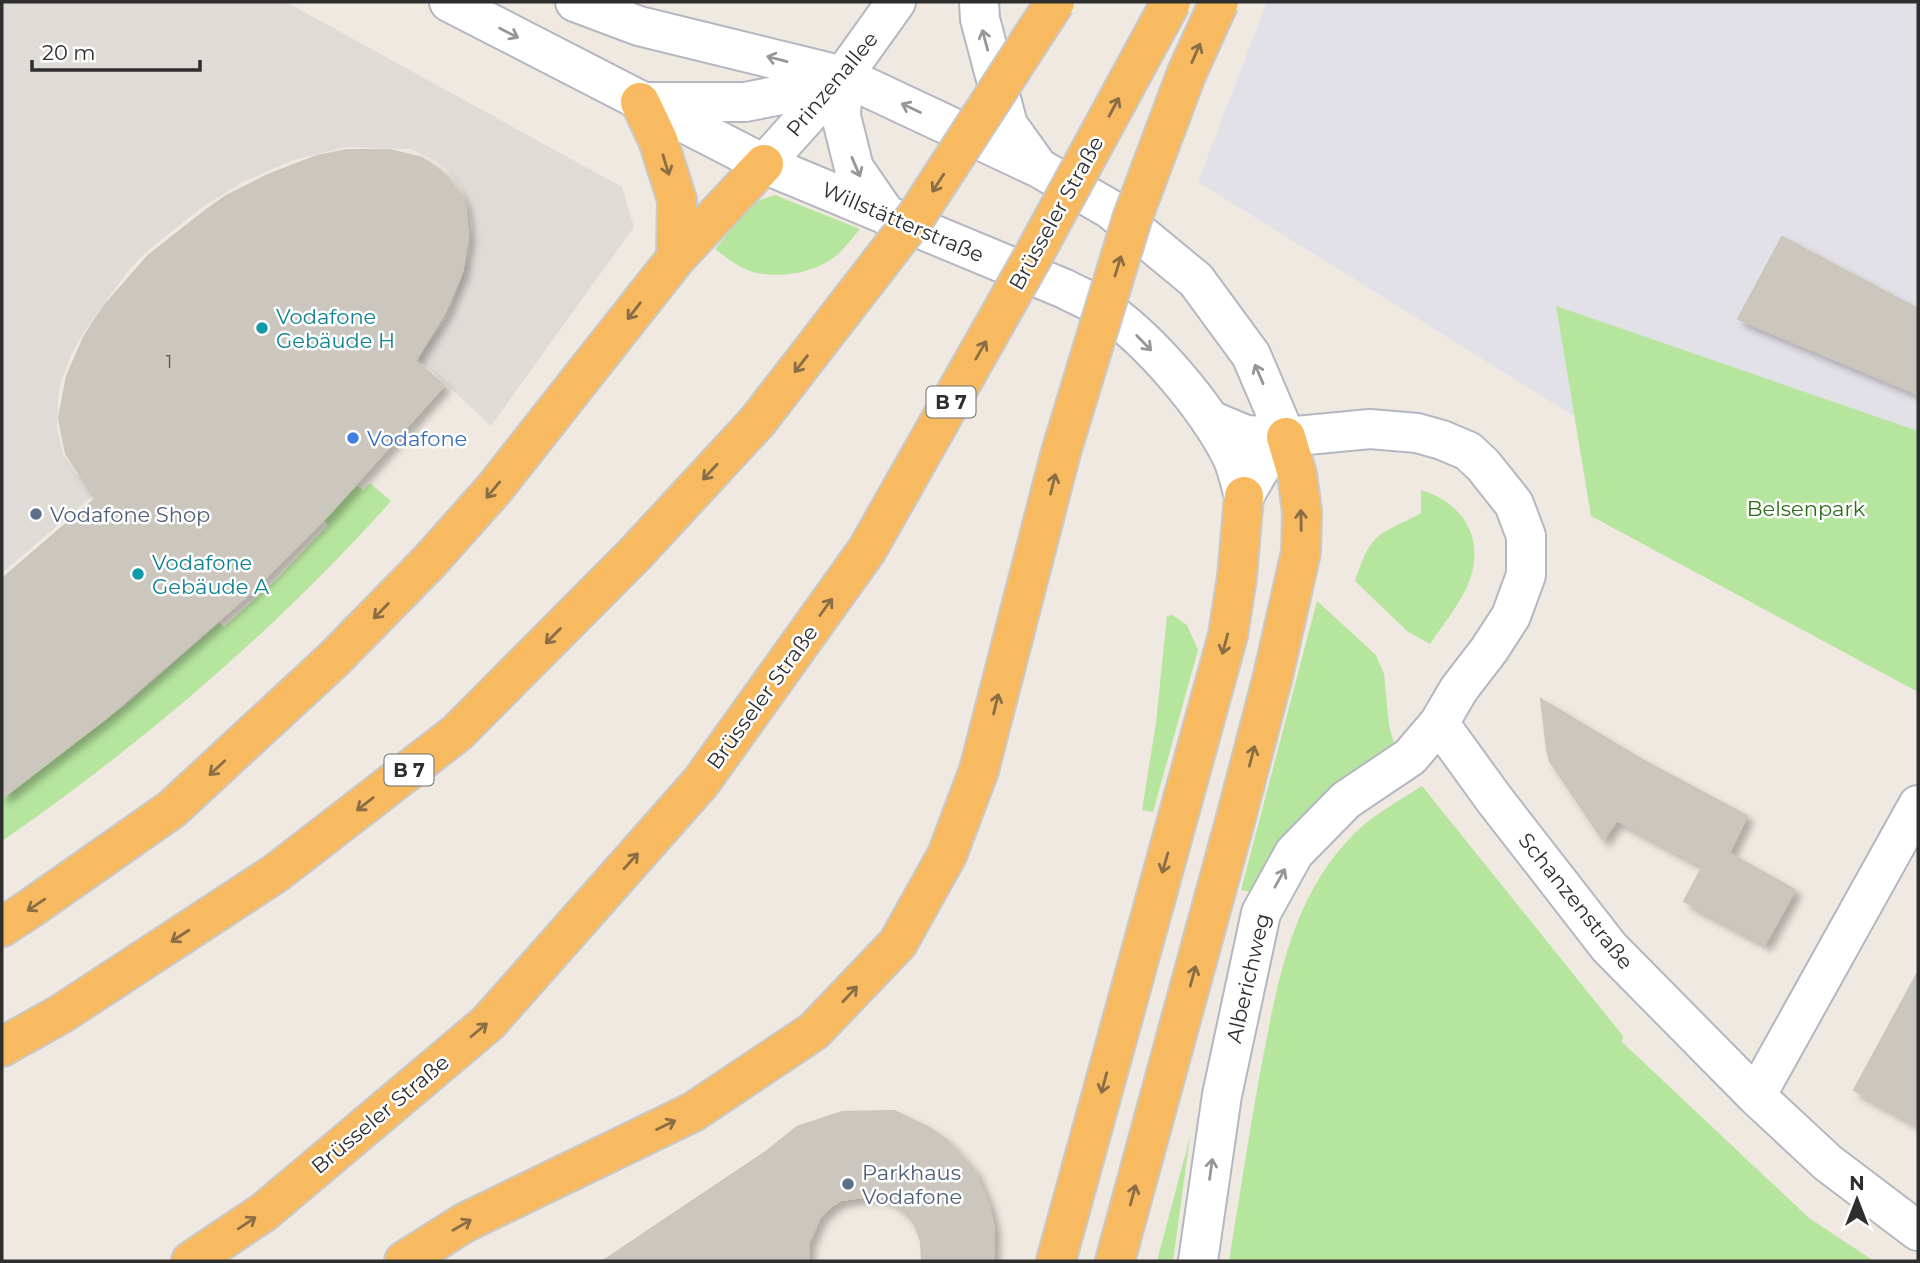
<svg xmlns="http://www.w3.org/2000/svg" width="1920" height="1263" viewBox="0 0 1920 1263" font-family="Montserrat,sans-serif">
<defs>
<filter id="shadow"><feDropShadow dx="6" dy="6" stdDeviation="3.5" flood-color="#0004"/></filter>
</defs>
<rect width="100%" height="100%" fill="#efe9e1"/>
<path fill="#e3e1e8" d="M 1267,2 L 1918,2 L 1918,431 L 1557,307 L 1574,416 L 1198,182 Z"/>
<path fill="#b6e59e" d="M 775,195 L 860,229 C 853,237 846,247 838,254 C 817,273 780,279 753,272 C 739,268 727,258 715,249 L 754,202 Z
M 1556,306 L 1918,431 L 1918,692 L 1591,516 Z
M 370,483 L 391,501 C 279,627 141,745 2,841 L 2,799 L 125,705 L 219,623 L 224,627 L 278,578 L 328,525 L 324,520 L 357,486 L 363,490 Z
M 1421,490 C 1461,502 1485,536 1470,579 C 1464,598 1442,627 1430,644 L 1407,631 L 1355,581 C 1373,529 1377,537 1421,513 Z
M 1317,601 L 1376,655 L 1384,674 L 1389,725 L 1396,752 L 1261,894 L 1241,890 Z
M 1172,615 L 1187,625 L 1198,650 L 1153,812 L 1142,810 L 1156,723 L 1167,616 Z
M 1422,786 L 1623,1036 L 1622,1042 L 1809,1218 L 1874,1261 L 1229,1261 C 1239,1198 1249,1136 1260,1073 C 1277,987 1289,900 1353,835 C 1372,815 1399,801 1422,786 Z
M 1190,1137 L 1173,1261 L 1157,1261 Z"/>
<path fill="#dfdcd8" d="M 2,2 L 286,2 L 622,187 L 634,227 L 491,426 L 418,358 L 449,315 L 470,253 L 472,223 L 469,207 L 464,192 L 446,169 L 435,160 L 410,149 L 347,147 L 293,160 L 243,182 L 204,206 L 147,251 L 128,271 L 84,332 L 71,355 L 59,388 L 57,429 L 63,454 L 74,472 L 97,492 L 2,573 Z"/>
<path fill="#cbc7bf" stroke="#cbc5ba" stroke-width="2" filter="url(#shadow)" d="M 347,150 L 390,150 L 422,158 L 442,172 L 460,194 L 465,207 L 468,237 L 462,272 L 445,312 L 415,361 L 444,385 L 330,513 L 250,593 L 106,718 L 2,798 L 2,579 L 95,499 L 66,453 L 59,418 L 67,376 L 85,335 L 105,305 L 148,256 L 205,211 L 226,196 L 268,175 L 317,156 Z
M 1782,237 L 1918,309 L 1918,394 L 1738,319 Z
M 1541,699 L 1646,762 L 1747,816 L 1729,853 L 1795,890 L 1765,944 L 1684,901 L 1703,866 L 1617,820 L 1603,840 L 1550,761 L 1547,750 Z
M 1918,972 L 1918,1125 L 1854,1090 Z
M 894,1111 L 928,1127 L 946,1139 L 974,1170 L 989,1206 L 994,1229 L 993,1261 L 922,1261 L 921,1242 L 916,1227 L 907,1214 L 896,1204 L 884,1198 L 870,1196 L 841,1200 L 830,1207 L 820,1217 L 809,1242 L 808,1261 L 603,1261 L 767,1151 L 797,1127 L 842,1112 Z"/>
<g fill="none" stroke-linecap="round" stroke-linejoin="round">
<defs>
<path id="minor" d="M 1244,496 L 1267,457 L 1286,437
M 1439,723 L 1494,799 L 1609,947 L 1756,1096 L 1828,1163 L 1918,1231
M 1756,1096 L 1918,805
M 1198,1261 L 1222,1095 L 1261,913 L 1294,853 L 1346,800 L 1410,757 L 1439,723 L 1459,689 L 1489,650 L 1511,616 L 1526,575 L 1526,536 L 1514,504 L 1483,465 L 1468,451 L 1442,440 L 1417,433 L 1370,429 L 1286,437 L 1246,435 L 1210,420"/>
<path id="tertiary" d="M 449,2 L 764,164 L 1065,289 C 1080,297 1096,303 1109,312 C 1153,344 1206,406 1231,455 C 1237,467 1240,483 1244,496
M 575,2 L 639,26 L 843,76 L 1039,168 L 1110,209 L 1196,280 L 1251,355 L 1286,437
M 979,2 L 980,19 L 1008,125 L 1038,167
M 843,76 L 841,116 L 854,168 L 887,216
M 649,102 L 745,102 L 796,92 L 841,77
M 764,164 L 843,76 L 896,2"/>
<path id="trunk" d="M 640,102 L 658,140 L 677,200 L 676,258
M 2,927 L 31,908 L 172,809 L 334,659 L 429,562 L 494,489 L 676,258 L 764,164
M 2,1047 L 61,1014 L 276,873 L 457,733 L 635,554 L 757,422
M 191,1261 L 264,1212 L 488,1023 L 701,782
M 404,1261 L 464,1223 L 693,1112 L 814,1031 L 898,943 L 947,855 L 979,770
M 1056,1261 L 1228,635 L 1237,577 L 1244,496
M 1115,1261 L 1237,814 L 1273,676 L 1301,552 L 1302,512 L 1297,474 L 1286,437"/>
</defs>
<use href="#minor" stroke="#b4b7c1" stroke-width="42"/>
<use href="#tertiary" stroke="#b4b7c1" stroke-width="42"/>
<use href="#trunk" stroke="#c9c9c9" stroke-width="42"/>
<use href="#minor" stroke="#fff" stroke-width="38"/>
<use href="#tertiary" stroke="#fff" stroke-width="38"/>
<use href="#trunk" stroke="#f8ba60" stroke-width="38"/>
<defs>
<path id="trunk-bridge" d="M 757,422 L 917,215 L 1055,2
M 979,770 L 1061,452 L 1132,219 L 1186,75 L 1219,2
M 701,782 L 867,550 L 1031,260 L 1171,2"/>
</defs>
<use href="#trunk-bridge" stroke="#c9c9c9" stroke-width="42" stroke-linecap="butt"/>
<use href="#trunk-bridge" stroke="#f8ba60" stroke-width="38"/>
</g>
<defs><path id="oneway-shaft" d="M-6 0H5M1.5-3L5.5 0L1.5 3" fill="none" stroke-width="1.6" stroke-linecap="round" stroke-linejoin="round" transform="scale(1.75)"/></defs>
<g stroke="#969696">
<use href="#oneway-shaft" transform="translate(509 33) rotate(27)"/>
<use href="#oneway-shaft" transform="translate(985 40) rotate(-105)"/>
<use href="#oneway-shaft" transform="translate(777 59) rotate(-165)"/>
<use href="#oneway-shaft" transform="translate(911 108) rotate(-155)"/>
<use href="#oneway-shaft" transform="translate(856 167) rotate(67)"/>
<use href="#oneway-shaft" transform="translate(1144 343) rotate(46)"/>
<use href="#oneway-shaft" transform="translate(1259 374) rotate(-113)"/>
<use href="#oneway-shaft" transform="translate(1280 878) rotate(-61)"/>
<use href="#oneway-shaft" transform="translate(1211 1169) rotate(-82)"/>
</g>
<g stroke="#896d44">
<use href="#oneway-shaft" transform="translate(1196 53) rotate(-66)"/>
<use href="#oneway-shaft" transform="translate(1114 107) rotate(-62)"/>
<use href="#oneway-shaft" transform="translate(666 165) rotate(73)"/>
<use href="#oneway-shaft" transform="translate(938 183) rotate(123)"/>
<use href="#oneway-shaft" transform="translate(1118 266) rotate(-73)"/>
<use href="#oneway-shaft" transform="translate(634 311) rotate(128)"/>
<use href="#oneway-shaft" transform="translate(981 350) rotate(-60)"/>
<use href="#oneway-shaft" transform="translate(801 364) rotate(128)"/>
<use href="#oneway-shaft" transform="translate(710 472) rotate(133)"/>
<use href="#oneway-shaft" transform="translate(1053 484) rotate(-76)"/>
<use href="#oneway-shaft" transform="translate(493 490) rotate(130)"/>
<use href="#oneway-shaft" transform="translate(1301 520) rotate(-91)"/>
<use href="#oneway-shaft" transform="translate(826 607) rotate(-54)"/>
<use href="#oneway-shaft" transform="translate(381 611) rotate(134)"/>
<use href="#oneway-shaft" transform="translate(553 636) rotate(135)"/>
<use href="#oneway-shaft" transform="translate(1225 644) rotate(105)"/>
<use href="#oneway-shaft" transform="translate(996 704) rotate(-76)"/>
<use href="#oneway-shaft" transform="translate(1252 756) rotate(-75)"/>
<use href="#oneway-shaft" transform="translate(217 768) rotate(137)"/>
<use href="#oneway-shaft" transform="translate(365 804) rotate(142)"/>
<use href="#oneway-shaft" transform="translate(631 861) rotate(-48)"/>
<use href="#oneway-shaft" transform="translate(1165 863) rotate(106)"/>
<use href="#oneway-shaft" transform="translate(36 905) rotate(146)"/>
<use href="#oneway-shaft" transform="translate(180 936) rotate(147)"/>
<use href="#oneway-shaft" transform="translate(1193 976) rotate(-75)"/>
<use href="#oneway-shaft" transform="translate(850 994) rotate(-47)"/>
<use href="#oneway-shaft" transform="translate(479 1030) rotate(-40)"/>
<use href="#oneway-shaft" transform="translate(1104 1083) rotate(105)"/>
<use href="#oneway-shaft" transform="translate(666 1125) rotate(-26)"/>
<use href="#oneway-shaft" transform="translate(1133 1195) rotate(-75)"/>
<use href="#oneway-shaft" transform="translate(247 1223) rotate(-34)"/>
<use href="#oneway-shaft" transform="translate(462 1225) rotate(-30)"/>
</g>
<g fill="#0f9aa8" stroke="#fff" stroke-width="2.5">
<circle cx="262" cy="328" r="7"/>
<circle cx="138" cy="574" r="7"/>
</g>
<circle fill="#3f7fe0" stroke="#fff" stroke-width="2.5" cx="353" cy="438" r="7"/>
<g fill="#5c6f8a" stroke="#fff" stroke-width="2.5">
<circle cx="36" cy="514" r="7"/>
<circle cx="848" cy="1184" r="7"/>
</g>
<g text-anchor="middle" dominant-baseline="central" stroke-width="5" stroke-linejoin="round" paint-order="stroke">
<g font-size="18" fill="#555452">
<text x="169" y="362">1</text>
</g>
<g fill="#fff" stroke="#6d6d6d" stroke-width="2">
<rect x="926.5" y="386.5" width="49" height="31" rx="5"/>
<rect x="384.5" y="754.5" width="49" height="31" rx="5"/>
</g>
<g font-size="19" font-weight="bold" fill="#2e2e2e">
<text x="951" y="402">B 7</text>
<text x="409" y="770">B 7</text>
</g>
<g font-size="21" fill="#2e2e2e" stroke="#fff">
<text transform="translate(832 84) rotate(-50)">Prinzenallee</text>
<text transform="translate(1056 213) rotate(-61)">Brüsseler Straße</text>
<text transform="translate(903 222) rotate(23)">Willstätterstraße</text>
<text transform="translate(762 697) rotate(-54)">Brüsseler Straße</text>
<text transform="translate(1576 901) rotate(51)">Schanzenstraße</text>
<text transform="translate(1248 978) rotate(-77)">Alberichweg</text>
<text transform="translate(380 1114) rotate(-40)">Brüsseler Straße</text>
</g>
<g font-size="21" fill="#0d838f" stroke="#fff" text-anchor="start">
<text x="276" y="316">Vodafone<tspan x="276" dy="24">Gebäude H</tspan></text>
<text x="152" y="562">Vodafone<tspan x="152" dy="24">Gebäude A</tspan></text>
</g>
<g font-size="21" fill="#366cbe" stroke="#fff" text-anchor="start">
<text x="367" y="438">Vodafone</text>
</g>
<g font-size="21" fill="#2c6e1b" stroke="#fff">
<text x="1806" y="508">Belsenpark</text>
</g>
<g font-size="21" fill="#4e5e75" stroke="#fff" text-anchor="start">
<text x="50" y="514">Vodafone Shop</text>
<text x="862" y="1172">Parkhaus<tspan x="862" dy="24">Vodafone</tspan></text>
</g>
</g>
<rect width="1920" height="1263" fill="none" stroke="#2e2e2e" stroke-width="7"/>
<g transform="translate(1857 1200)" stroke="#ffffff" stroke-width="5" paint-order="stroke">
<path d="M0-5L12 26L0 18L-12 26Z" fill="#2e2e2e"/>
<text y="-10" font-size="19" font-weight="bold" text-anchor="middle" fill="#2e2e2e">N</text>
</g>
<path d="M32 60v10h168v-10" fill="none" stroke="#2e2e2e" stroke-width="3.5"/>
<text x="42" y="60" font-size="21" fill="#2e2e2e" stroke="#ffffff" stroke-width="5" paint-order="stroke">20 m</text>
</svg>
